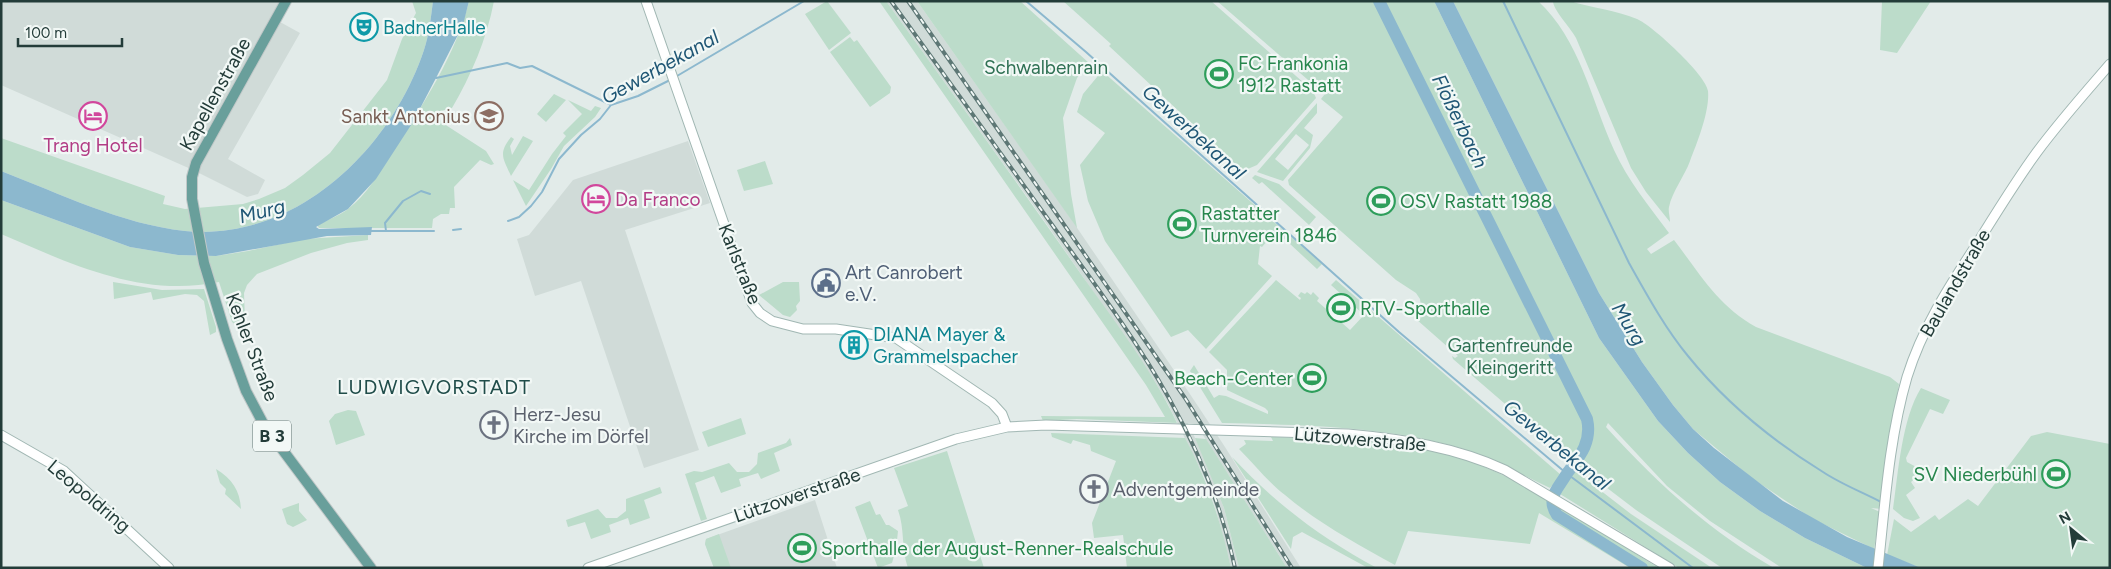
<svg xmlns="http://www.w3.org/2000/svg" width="2111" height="569" viewBox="0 0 2111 569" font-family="Figtree,sans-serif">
<rect width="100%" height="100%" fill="#e2ebe9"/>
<path fill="#d0dbd8" d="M 1,1 L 280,1 L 271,17 L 300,33 L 228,159 L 265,180 L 258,194 L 247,197 L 193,170 L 1,85 Z
M 886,1 L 917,1 L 1069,216 L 1182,382 L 1225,447 L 1301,568 L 1287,568 L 1196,424 L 1188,423 L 1203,455 L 1224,508 L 1239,568 L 1231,568 L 1216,510 L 1207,483 L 1168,404 L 1154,380 L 1041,216 Z
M 688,141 L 710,203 L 625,230 L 699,450 L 644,468 L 581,281 L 535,296 L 517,239 L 529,235 L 573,180 Z
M 815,500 L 837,568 L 714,568 L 705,544 L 706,539 Z"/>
<path fill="#bcdcca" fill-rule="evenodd" d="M 412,1 L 433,1 C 431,17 429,35 424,50 C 391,149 296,242 185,231 C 121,224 61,194 1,171 L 1,138 L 165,196 L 163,204 L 185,209 L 243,204 L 259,199 L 285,188 L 303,175 L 330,153 L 387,80 L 402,39 L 416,13 Z
M 469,1 L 494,1 C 487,38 471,76 452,108 L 441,111 L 439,114 L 441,122 L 486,151 L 494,164 L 491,165 L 480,160 L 454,187 L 455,208 L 450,208 L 449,214 L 441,214 L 433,219 L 432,228 L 319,228 L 317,225 C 327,220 339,216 348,209 C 367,195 379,172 392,153 C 421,108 457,53 469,1 Z
M 827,1 L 851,33 L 829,50 L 805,14 Z
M 879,1 L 886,1 C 950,90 1014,178 1076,267 C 1111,317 1151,367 1177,423 L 1077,419 L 1043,421 L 1041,416 L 1165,417 L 1146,385 Z
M 917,1 L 1020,1 L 1089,63 L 1077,78 L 1063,118 L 1071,194 L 1077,228 Z
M 1063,1 L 1211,1 L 1313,91 L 1316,98 L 1257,165 L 1243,171 L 1109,46 L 1111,44 Z
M 1217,1 L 1377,1 L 1578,404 C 1589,429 1590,437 1575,460 L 1551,439 L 1555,447 L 1453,359 L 1452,356 L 1455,358 L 1458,356 L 1416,319 L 1421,306 L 1420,299 L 1416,293 L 1396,280 L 1289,185 L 1288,180 L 1343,117 L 1321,99 L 1328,90 L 1322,92 Z
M 1382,1 L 1434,1 L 1599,338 L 1658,421 L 1688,453 L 1720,482 L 1760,511 L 1805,538 L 1867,568 L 1782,568 L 1710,521 L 1667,486 L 1608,423 L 1606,427 C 1658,484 1707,529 1774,568 L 1722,568 L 1636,510 L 1577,465 C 1590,444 1594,437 1587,412 Z
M 1453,1 L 1538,1 C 1580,40 1591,99 1614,150 C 1628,181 1649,206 1669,233 L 1647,249 L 1651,254 L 1674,240 C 1700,274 1718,306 1756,327 L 1890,377 L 1899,384 L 1889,440 L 1882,509 L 1871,508 L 1880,512 L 1874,549 L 1813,519 L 1753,479 L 1693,429 L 1673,405 L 1642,362 L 1599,293 Z
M 1570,1 C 1592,8 1616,10 1637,19 C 1652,25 1707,76 1708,91 C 1710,111 1697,143 1690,161 C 1685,175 1672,192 1669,207 C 1668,211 1670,217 1670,222 L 1646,192 L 1631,168 L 1576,38 C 1570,27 1553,10 1553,1 Z
M 1882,1 L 1931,1 L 1897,53 L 1880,50 Z
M 850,37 L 854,42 L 857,40 L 891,87 L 890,93 L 870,107 L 830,52 Z
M 1102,71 L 1322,264 L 1317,269 L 1276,231 L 1262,247 L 1260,246 L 1258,264 L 1272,276 L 1206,349 L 1188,330 L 1171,337 L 1105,241 L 1088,201 L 1080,165 L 1105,133 L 1077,112 L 1083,94 Z
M 554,94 L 566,100 L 546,122 L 537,114 Z
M 568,100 L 591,111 L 595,106 L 601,108 L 595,117 L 564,146 L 551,169 L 526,206 L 513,180 L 529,190 L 552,154 L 566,136 L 563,133 L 582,114 Z
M 1317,103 L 1317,113 L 1304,128 L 1313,135 L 1310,148 L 1283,181 L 1257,172 ZM 1296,134 L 1309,145 L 1288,170 L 1275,159 Z
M 523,136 L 533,141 L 511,176 C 503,158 498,154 511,137 L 514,139 L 510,146 L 512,155 Z
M 765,161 L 773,184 L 744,191 L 737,170 Z
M 1255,175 L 1279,184 L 1316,217 L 1309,225 L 1262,182 L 1259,184 L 1252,178 Z
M 1,200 L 130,247 L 178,255 L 216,256 L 248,251 L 304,239 L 368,235 L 368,240 L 347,243 L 311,253 L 257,274 L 247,285 L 244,293 L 245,321 L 241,326 L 237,326 L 232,322 L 219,282 C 141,298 71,264 1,234 Z
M 1276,280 L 1300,300 L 1301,298 L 1298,296 L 1301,292 L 1305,294 L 1307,292 L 1311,295 L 1313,292 L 1319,298 L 1317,301 L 1350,330 L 1364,315 L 1331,285 L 1336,280 L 1561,475 L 1550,488 C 1521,474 1491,458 1460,448 C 1385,426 1300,425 1222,423 L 1190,371 L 1194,365 L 1214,398 L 1219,395 L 1226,396 L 1268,414 L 1268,411 L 1265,408 L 1227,390 L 1227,370 L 1209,352 Z
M 113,282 L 162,290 L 204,289 L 216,327 L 216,332 L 210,335 L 204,301 L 197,295 L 185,294 L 153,300 L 151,292 L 114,299 Z
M 783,282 L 799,282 L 800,301 L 796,306 L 797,310 L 790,317 L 783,315 L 759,295 Z
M 1921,388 L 1950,400 L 1943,414 L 1930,409 L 1906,458 L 1907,462 L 1918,468 L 1916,470 L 1920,474 L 1911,482 L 1915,488 L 1906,495 L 1920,518 L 1913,521 L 1904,518 L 1893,509 C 1898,473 1902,418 1921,388 Z
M 348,410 L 356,411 L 365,435 L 336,445 L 329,421 L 335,414 Z
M 741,418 L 746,434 L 708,447 L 702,432 Z
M 2047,432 L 2110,444 L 2110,568 L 1921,568 L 1887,555 L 1894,519 L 1911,532 L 1935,515 L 1939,520 L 1968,499 L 1978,506 L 2031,436 Z
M 1051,433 L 1185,438 C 1207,479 1221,522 1231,568 L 1127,568 L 1123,535 L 1094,538 L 1092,523 L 1116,461 L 1091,451 L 1090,445 L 1073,440 L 1071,444 L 1052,437 Z
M 1271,437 C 1328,439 1386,438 1441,452 C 1517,472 1591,527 1659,568 L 1630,568 L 1539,513 L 1530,544 L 1408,531 L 1395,565 C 1357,544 1318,523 1285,495 C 1268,482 1254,464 1239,449 L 1246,444 L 1244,440 L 1273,441 Z
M 790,438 L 792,445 L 774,453 L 780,471 L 761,479 L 758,473 L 739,479 L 741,486 L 721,493 L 714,476 L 695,483 L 707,519 L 701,521 L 685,474 L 694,471 L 702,472 L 729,463 L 737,472 L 749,472 L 757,464 L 758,453 L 786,443 Z
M 1195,438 L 1206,439 L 1287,568 L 1239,568 L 1224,508 Z
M 947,451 L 984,568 L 908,568 C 901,549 905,529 898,510 L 908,506 L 894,468 Z
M 1232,457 C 1276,504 1321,538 1377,568 L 1368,568 L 1302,532 L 1293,537 L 1291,549 Z
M 216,469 C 232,479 240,490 241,509 L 225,494 L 226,489 L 220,483 Z
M 1574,470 L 1631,514 L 1712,568 L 1679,568 L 1560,494 Z
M 660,487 L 662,493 L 644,500 L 650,518 L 630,525 L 628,518 L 609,525 L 611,532 L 591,539 L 585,522 L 568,527 L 566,520 L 598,509 L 606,518 L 617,518 L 626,511 L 626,499 Z
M 870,501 L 876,515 L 880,514 L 886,525 L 889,525 L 898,531 L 896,549 L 892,563 L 878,568 L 855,507 Z
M 299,503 L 299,511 L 307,520 L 293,527 L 287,524 L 282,509 Z
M 719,534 L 731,568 L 714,568 L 705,544 L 706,539 Z"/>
<path fill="#8cb8ce" d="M 433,1 L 469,1 L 463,25 L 436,78 L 413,122 L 376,179 L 348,209 L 316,227 L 319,229 L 372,227 L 371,235 L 327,236 L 216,256 L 178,255 L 130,247 L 1,200 L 1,171 C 61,194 121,224 185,231 C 296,242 391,149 424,50 C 429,35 431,17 433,1 Z
M 1434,1 L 1453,1 L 1599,293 L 1642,362 L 1673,405 L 1693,429 L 1714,448 L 1783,501 L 1847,537 L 1921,568 L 1867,568 L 1805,538 L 1760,511 L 1720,482 L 1688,453 L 1658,421 L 1599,338 Z"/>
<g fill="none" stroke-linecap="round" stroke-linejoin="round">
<path stroke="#8cb8ce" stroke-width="2" d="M 1026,1 L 1086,52 L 1399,332 L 1566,473 L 1693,568
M 1503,1 L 1629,263 C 1647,295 1665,328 1688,356 C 1725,402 1773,441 1823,472 C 1841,484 1862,492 1881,502
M 677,76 L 804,1
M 436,78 L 507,63 L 520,68 L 532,66 L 611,105
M 508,221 L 519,217 L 531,206 L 542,192 L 559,159 L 581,135 L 600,119 L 611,105 L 638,96 L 670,80
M 453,230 L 461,229
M 371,231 L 434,231
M 386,231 L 385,223 L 403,201 L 421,191 L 430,194
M 1553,510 L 1553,509"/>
<path stroke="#8cb8ce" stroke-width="12" d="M 1379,1 L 1587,419 C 1592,441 1581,455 1568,472
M 1566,475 C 1557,490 1546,498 1557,515 L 1642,568"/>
<defs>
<path id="secondary" d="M 646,1 L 739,267 L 752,303 L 760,313 L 772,321 L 803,329 L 836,329 L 896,338 L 992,403 L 1002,414 L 1007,427
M 1,435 L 64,471 L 169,568
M 588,568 L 956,439 L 1007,427 L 1046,425 L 1348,434 C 1402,439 1455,447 1505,470 L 1670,568
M 1878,568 C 1885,504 1889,439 1907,377 C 1922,329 1948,288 1975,247 C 1995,215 2015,182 2037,152 C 2060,121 2085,93 2110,64"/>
<path id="primary" d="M 286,1 L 196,163 L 192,177 L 192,199 L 204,263 L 227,339 L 246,391 L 264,425 L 371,568"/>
</defs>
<use href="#secondary" stroke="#a1b7b3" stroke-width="11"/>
<use href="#primary" stroke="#c1c8c8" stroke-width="12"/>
<use href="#secondary" stroke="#fff" stroke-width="9"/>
<use href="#primary" stroke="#699f9b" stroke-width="10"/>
<defs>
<path id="rail" d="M 891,1 C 945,76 999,151 1053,226 C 1132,336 1206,432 1235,568
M 908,1 L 1185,398 L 1292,568"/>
</defs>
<use href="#rail" stroke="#5d7775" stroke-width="4"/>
<use href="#rail" stroke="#f2f8f6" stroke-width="2" stroke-dasharray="5.5" stroke-linecap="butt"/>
</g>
<defs>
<symbol id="theatre-ring" viewBox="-11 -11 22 22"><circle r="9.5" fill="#f2f8f6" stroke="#0f9aa8" stroke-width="1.5"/><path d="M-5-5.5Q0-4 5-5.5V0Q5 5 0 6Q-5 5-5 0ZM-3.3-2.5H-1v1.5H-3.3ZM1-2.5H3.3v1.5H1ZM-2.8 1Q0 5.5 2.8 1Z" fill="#0f9aa8"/></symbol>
<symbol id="stadium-ring" viewBox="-11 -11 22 22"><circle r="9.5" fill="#f2f8f6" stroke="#2e9e5b" stroke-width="1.5"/><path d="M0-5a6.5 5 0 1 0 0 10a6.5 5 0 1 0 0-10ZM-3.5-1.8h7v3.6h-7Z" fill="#2e9e5b"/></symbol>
<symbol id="hotel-ring" viewBox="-11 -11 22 22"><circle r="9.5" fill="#f2f8f6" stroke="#d1479c" stroke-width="1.5"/><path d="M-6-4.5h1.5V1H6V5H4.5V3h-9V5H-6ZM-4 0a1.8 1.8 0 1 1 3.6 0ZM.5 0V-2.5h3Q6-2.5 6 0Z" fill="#d1479c"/></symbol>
<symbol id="school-ring" viewBox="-11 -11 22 22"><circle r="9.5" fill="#f2f8f6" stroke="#8d6e63" stroke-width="1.5"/><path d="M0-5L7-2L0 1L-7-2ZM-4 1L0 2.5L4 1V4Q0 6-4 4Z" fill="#8d6e63"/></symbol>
<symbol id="civic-ring" viewBox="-11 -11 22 22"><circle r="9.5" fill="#f2f8f6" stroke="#5c6f8a" stroke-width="1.5"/><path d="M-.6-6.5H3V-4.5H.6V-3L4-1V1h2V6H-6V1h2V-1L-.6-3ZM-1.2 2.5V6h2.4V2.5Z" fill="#5c6f8a"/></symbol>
<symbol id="building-ring" viewBox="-11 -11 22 22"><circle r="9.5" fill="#f2f8f6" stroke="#0f9aa8" stroke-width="1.5"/><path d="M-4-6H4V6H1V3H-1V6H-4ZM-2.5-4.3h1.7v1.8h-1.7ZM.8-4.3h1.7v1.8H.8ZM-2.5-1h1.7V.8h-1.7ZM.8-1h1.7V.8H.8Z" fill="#0f9aa8"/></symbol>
<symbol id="church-ring" viewBox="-11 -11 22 22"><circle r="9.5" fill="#f2f8f6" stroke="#6b7280" stroke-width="1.5"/><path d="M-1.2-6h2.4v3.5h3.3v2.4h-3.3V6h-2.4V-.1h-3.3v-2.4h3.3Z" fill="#6b7280"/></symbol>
</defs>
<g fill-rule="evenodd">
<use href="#theatre-ring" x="348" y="11" width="32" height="32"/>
<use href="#stadium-ring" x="1203" y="58" width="32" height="32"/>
<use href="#hotel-ring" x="77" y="100" width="32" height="32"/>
<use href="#school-ring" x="473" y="100" width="32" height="32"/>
<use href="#hotel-ring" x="580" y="183" width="32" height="32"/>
<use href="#stadium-ring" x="1365" y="185" width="32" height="32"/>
<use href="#stadium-ring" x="1166" y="208" width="32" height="32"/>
<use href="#civic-ring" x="810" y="267" width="32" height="32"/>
<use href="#stadium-ring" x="1325" y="292" width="32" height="32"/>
<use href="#building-ring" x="838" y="329" width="32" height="32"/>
<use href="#stadium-ring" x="1296" y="362" width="32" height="32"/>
<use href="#church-ring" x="478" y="409" width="32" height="32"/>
<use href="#stadium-ring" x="2040" y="458" width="32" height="32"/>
<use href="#church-ring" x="1078" y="473" width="32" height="32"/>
<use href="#stadium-ring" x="786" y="532" width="32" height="32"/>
</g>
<g text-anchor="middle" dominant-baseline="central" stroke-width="4.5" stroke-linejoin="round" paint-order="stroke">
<rect fill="#f2f8f6" stroke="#617472" stroke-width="1" x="253" y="420.5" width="38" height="31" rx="4"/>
<g font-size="18" font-weight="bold" fill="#233c39">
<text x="272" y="436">B 3</text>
</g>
<g font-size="19" fill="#0d838f" stroke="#f2f8f6" text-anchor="start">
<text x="383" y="27">BadnerHalle</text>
<text x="873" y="334">DIANA Mayer &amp;<tspan x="873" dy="22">Grammelspacher</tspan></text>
</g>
<g font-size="19" fill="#27864d" stroke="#f2f8f6" text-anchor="start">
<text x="1238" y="63">FC Frankonia<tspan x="1238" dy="22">1912 Rastatt</tspan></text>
<text x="1400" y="201">OSV Rastatt 1988</text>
<text x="1201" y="213">Rastatter<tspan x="1201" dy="22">Turnverein 1846</tspan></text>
<text x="1360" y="308">RTV-Sporthalle</text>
<text x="1293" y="378" text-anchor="end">Beach-Center</text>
<text x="2037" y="474" text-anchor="end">SV Niederbühl</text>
<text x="821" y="548">Sporthalle der August-Renner-Realschule</text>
</g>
<g font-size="19" fill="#2f7154" stroke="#f2f8f6">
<text x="1046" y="67">Schwalbenrain</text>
<text x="1510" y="345">Gartenfreunde<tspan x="1510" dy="22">Kleingeritt</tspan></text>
</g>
<g font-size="19" fill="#233c39" stroke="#f2f8f6">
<text transform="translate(215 94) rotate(-61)">Kapellenstraße</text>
<text transform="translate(740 264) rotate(68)">Karlstraße</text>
<text transform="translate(1955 283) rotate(-60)">Baulandstraße</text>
<text transform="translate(252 347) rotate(69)">Kehler Straße</text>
<text transform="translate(1360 439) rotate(5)">Lützowerstraße</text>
<text transform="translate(797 495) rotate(-19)">Lützowerstraße</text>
<text transform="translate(89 496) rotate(40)">Leopoldring</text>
</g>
<g font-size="19" fill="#785e54" stroke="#f2f8f6" text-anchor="end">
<text x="470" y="116">Sankt Antonius</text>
</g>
<g font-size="19" fill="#b23c85" stroke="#f2f8f6">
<text x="93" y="145">Trang Hotel</text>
<text x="615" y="199" text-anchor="start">Da Franco</text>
</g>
<g font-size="19" fill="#4e5e75" stroke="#f2f8f6" text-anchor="start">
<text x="845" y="272">Art Canrobert<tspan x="845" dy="22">e.V.</tspan></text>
</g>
<g font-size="19" fill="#5b616d" stroke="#f2f8f6" text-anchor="start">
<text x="513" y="414">Herz-Jesu<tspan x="513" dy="22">Kirche im Dörfel</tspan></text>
<text x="1113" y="489">Adventgemeinde</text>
</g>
<g font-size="20" font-style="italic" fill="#205775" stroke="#f2f8f6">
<text transform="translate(660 67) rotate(-29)">Gewerbekanal</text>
<text transform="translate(1460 121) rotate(64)">Flößerbach</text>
<text transform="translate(1194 132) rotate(42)">Gewerbekanal</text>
<text transform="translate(262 211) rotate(-14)">Murg</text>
<text transform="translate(1629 324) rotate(59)">Murg</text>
<text transform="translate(1557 445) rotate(39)">Gewerbekanal</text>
</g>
<g font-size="20" letter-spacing="1" fill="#204d4a" stroke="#f2f8f6">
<text x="434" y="387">LUDWIGVORSTADT</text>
</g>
</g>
<rect width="2111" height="569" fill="none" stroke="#233c39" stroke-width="5"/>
<g transform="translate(2071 529) rotate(331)" stroke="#f2f8f6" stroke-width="4" paint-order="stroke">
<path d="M0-4L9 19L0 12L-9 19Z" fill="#233c39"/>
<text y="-8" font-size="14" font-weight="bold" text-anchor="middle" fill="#233c39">N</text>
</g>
<path d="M18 38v8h104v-8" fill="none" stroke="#233c39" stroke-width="2.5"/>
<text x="25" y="38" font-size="15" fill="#233c39" stroke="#f2f8f6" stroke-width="4" paint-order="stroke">100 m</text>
</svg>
